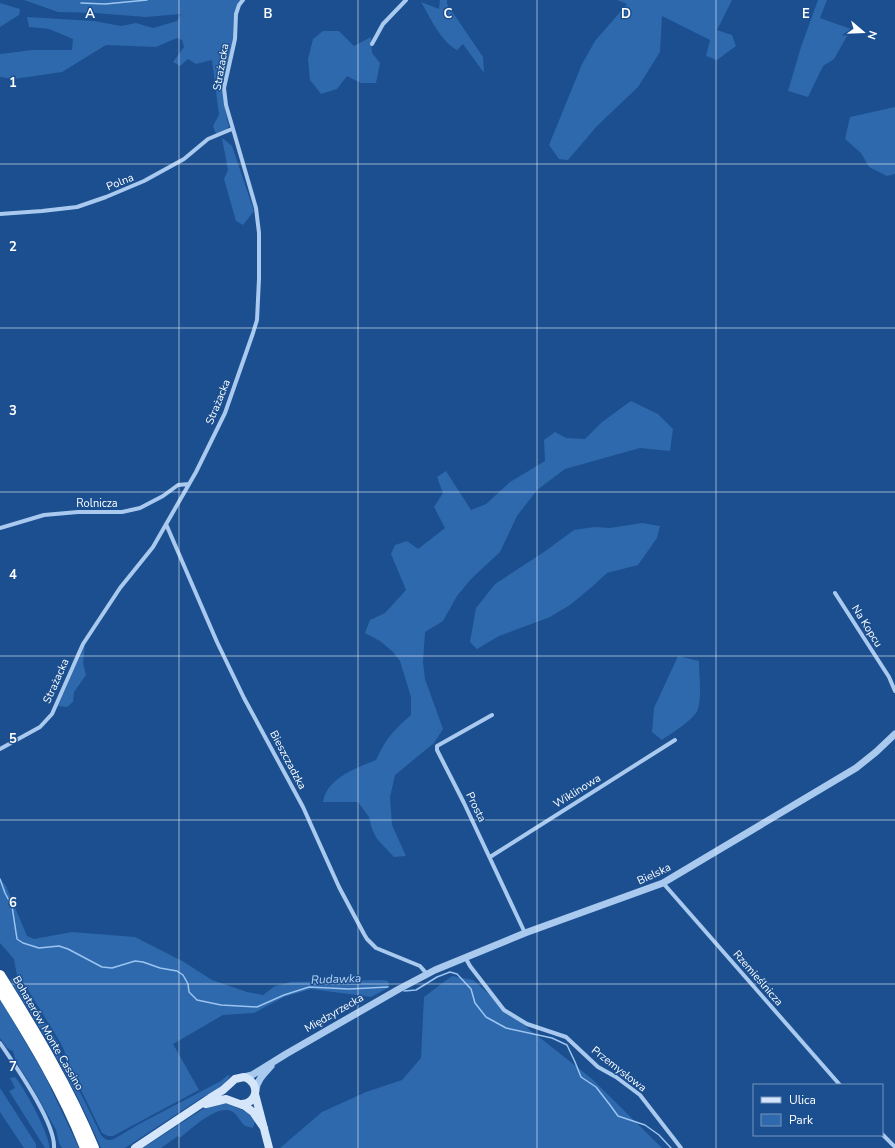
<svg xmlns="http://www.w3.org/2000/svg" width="895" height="1148" viewBox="0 0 895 1148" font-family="'Nunito Sans',sans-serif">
<rect width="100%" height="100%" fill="#1b4f8f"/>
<path fill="#2e69ad" d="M 24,0 L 241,0 L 237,4 L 234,14 L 233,40 L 223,88 L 224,105 L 229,126 L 226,131 L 216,134 L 213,126 L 219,115 L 212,60 L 196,64 L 188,59 L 180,66 L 173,62 L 184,47 L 182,40 L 177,38 L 156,47 L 106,45 L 62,72 L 14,79 L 0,77 L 0,54 L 32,50 L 72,50 L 73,39 L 49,29 L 29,27 L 27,17 L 94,21 L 121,26 L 136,23 L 153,28 L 177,21 L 181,14 L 146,17 L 94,13 L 58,12 Z
M 440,0 L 447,0 L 447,4 L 483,57 L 484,73 L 463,44 L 457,50 C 441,42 430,17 421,2 L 439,9 Z
M 617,0 L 732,0 L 717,30 L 732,35 L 736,46 L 717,60 L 706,56 L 710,40 L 662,16 L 660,52 L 638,87 L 597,126 L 568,160 L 559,159 L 549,145 L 582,64 L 595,41 L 627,4 Z
M 818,0 L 827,0 L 820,18 L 851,29 L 834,59 L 823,66 L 808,97 L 788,91 L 801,47 Z
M 0,3 L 20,9 L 19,15 L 0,27 Z
M 323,31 L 339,31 L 354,46 L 371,37 L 372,53 L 380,63 L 376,83 L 361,83 L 347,76 L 337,89 L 321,94 L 310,80 L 308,59 L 313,39 Z
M 895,107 L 895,174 L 887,176 L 869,167 L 861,153 L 845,139 L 850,117 Z
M 222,138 L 232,146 L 254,211 L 243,225 L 236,221 L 224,179 L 228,170 Z
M 631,401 L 658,414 L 673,429 L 670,451 L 640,448 L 565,469 L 537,490 L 517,516 L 500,552 L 471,579 L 457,596 L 443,621 L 425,632 L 423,662 L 425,679 L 443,729 L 434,743 L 395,775 L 390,797 L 392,825 L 406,856 L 394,857 L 377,839 L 372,829 L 369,817 L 358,802 L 323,802 C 327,778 356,768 376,760 C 387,737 393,731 411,715 L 411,697 L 400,661 L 393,652 L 380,641 L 365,633 L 370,620 L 385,613 L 406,590 L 391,554 L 395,545 L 407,541 L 418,549 L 445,528 L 434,507 L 443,493 L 437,477 L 446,471 L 471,510 L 486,504 L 510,482 L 545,461 L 544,440 L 555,432 L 566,438 L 585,439 L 602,422 Z
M 642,523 L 660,526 L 657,538 L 638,565 L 607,573 L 593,586 L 570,605 L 550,617 L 499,636 L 477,649 L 470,642 L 476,608 L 495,584 L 544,552 L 574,530 L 594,527 L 610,528 Z
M 85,645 L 83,663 L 86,675 L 74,692 L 73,702 L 67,707 L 58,706 Z
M 678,656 L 699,661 C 699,674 702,696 698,709 C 695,719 672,733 662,740 L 652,732 L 654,708 Z
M 0,879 L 6,886 L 27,936 L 34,939 L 72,932 L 135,937 L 184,962 L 212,980 L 247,992 L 263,995 L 275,986 L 291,982 L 382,980 L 388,981 L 389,985 L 386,989 L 371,997 L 311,989 L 284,997 L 254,1013 L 223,1015 L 173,1044 L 199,1090 L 113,1136 L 108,1136 L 102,1133 L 67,1061 L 64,1050 L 60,1042 L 25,985 L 17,976 L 14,959 L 0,943 Z
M 452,976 L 473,980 L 529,1029 L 592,1079 L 662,1148 L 280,1148 L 322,1112 L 366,1092 L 402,1080 L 421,1058 L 424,997 Z
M 14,977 L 16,977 L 21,983 L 59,1044 L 58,1051 L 83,1098 L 101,1135 C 105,1140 108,1141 114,1139 L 139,1124 L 221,1081 L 228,1075 L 230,1076 L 222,1087 L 201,1098 L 125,1148 L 101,1148 C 76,1089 44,1034 10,980 Z
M 0,999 L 44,1074 L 79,1148 L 62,1148 L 59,1143 L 56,1130 L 31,1085 L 16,1062 L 13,1051 L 15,1050 L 12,1051 L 7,1048 L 0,1038 Z
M 15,1077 C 23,1085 52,1139 49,1148 L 45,1148 L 9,1091 L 15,1088 L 10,1078 Z
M 0,1088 L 36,1144 L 36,1148 L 24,1148 L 0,1112 Z
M 224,1103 C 229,1104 232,1106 237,1108 C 247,1112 249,1112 255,1122 L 253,1128 L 245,1126 C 240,1122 238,1115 233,1112 C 218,1103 193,1128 181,1137 L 179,1137 L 178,1136 L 161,1148 L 143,1148 L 206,1107 Z"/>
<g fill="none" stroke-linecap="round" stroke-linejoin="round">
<path stroke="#9cc4f0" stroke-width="1.5" d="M 81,3 L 105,4 L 147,0
M 0,879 L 5,893 L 12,906 L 17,939 L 23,943 L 39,948 L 59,946 L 68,949 L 102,967 L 112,968 L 135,961 L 143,962 L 160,968 L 177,971 L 183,975 L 188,984 L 189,992 L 197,1000 L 221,1005 L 257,1007 L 284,995 L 309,987 L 349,989 L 388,987
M 404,991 L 416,990 L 437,977 L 450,972 L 457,974 L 471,989 L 475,1003 L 486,1017 L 506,1028 L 552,1038 L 567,1045 L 575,1062 L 581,1077 L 596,1087 L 610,1105 L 618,1116 L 645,1125 L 659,1135 L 671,1148"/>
<path stroke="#a9c9ee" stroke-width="4" d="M 372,44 L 383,24 L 406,0
M 0,214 L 42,211 L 77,207 L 106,197 L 144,181 L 184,159 L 208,139 L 232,129
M 166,524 L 217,642 L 244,698 L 303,807 L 339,887 L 364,934 L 367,939 L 376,948 L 420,966 L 427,974
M 0,528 L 44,515 L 78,512 L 122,512 L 140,508 L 163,496 L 178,485 L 189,484
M 835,593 L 889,677 L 895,691
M 492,715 L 437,746 L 437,750 L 464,803 L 525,933
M 0,749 L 40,727 L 52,714 L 83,644 L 120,588 L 153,547 L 196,472 L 225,413 L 253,333 L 257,320 L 259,279 L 259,233 L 256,208 L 226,105 L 224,88 L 235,39 L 236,14 L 239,5 L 243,0
M 490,857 L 675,740
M 663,883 L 840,1085
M 465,957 L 470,966 L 504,1010 L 527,1024 L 566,1037 L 598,1067 L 616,1077 L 640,1095 L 681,1148
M 0,1043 C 14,1064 56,1123 54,1148
M 882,1134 L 895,1147"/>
<path stroke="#a9c9ee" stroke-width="7" d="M 244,1077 L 252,1075 L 286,1054 L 399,989 L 435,970 L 525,933 L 663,883 L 856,768 L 876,752 L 895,734
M 256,1090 C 257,1080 264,1074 271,1066"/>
<path stroke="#d6e6fa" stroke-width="8" d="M 255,1094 L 269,1148
M 206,1104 L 226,1099 L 245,1106 L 253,1112 L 264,1128
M 135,1148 L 210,1098 L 223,1090 L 235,1079 L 244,1077 C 261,1082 258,1105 240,1104"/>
<path stroke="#fff" stroke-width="10" d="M 0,975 C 35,1031 69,1087 94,1148
M 0,990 C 32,1041 63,1092 85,1148"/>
</g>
<path fill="none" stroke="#fff" stroke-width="1" stroke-opacity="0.55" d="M 179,0 L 179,1148M 358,0 L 358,1148M 537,0 L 537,1148M 716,0 L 716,1148M 0,164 L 895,164M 0,328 L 895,328M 0,492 L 895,492M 0,656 L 895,656M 0,820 L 895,820M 0,984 L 895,984"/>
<g text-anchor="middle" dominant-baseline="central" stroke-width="3" stroke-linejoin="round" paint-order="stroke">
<g font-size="11" fill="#fff" stroke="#1b4f8f">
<text transform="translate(221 67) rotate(-80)">Strażacka</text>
<text transform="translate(120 182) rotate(-22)">Polna</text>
<text transform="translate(218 402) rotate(-68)">Strażacka</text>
<text x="97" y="503">Rolnicza</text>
<text transform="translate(867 626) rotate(58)">Na Kopcu</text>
<text transform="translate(56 681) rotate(-66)">Strażacka</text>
<text transform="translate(288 760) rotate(62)">Bieszczadzka</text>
<text transform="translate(577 791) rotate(-32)">Wiklinowa</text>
<text transform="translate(476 807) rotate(64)">Prosta</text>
<text transform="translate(654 874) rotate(-25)">Bielska</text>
<text transform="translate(758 978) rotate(49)">Rzemieślnicza</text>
<text transform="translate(334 1013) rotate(-30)">Międzyrzecka</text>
<text transform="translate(48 1033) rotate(60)">Bohaterów Monte Cassino</text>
<text transform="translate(619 1069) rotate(38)">Przemysłowa</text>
</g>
<g font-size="12" font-style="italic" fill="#b5d3f5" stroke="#1b4f8f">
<text transform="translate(336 979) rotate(-2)">Rudawka</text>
</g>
</g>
<g font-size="13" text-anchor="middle" font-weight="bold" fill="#fff" stroke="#1b4f8f" stroke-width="3" stroke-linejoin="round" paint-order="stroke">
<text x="90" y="18">A</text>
<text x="268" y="18">B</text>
<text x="448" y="18">C</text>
<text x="626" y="18">D</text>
<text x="806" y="18">E</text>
<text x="13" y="87">1</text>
<text x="13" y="251">2</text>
<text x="13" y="415">3</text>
<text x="13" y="579">4</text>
<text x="13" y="743">5</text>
<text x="13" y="907">6</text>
<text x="13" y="1071">7</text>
</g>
<rect x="753" y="1084" width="130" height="52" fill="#1b4f8f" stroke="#7695bc"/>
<rect x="761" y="1097" width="20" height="6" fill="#d6e6fa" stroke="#7695bc"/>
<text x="789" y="1104" font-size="12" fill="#ffffff">Ulica</text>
<rect x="761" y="1114" width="20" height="12" fill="#2e69ad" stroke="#7695bc"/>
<text x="789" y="1124" font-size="12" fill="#ffffff">Park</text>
<g transform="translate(863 32) rotate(109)" stroke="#1b4f8f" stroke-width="3" paint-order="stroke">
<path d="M0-3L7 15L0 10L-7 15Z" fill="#ffffff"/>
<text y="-6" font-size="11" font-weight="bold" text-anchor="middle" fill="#ffffff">N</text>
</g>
</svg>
